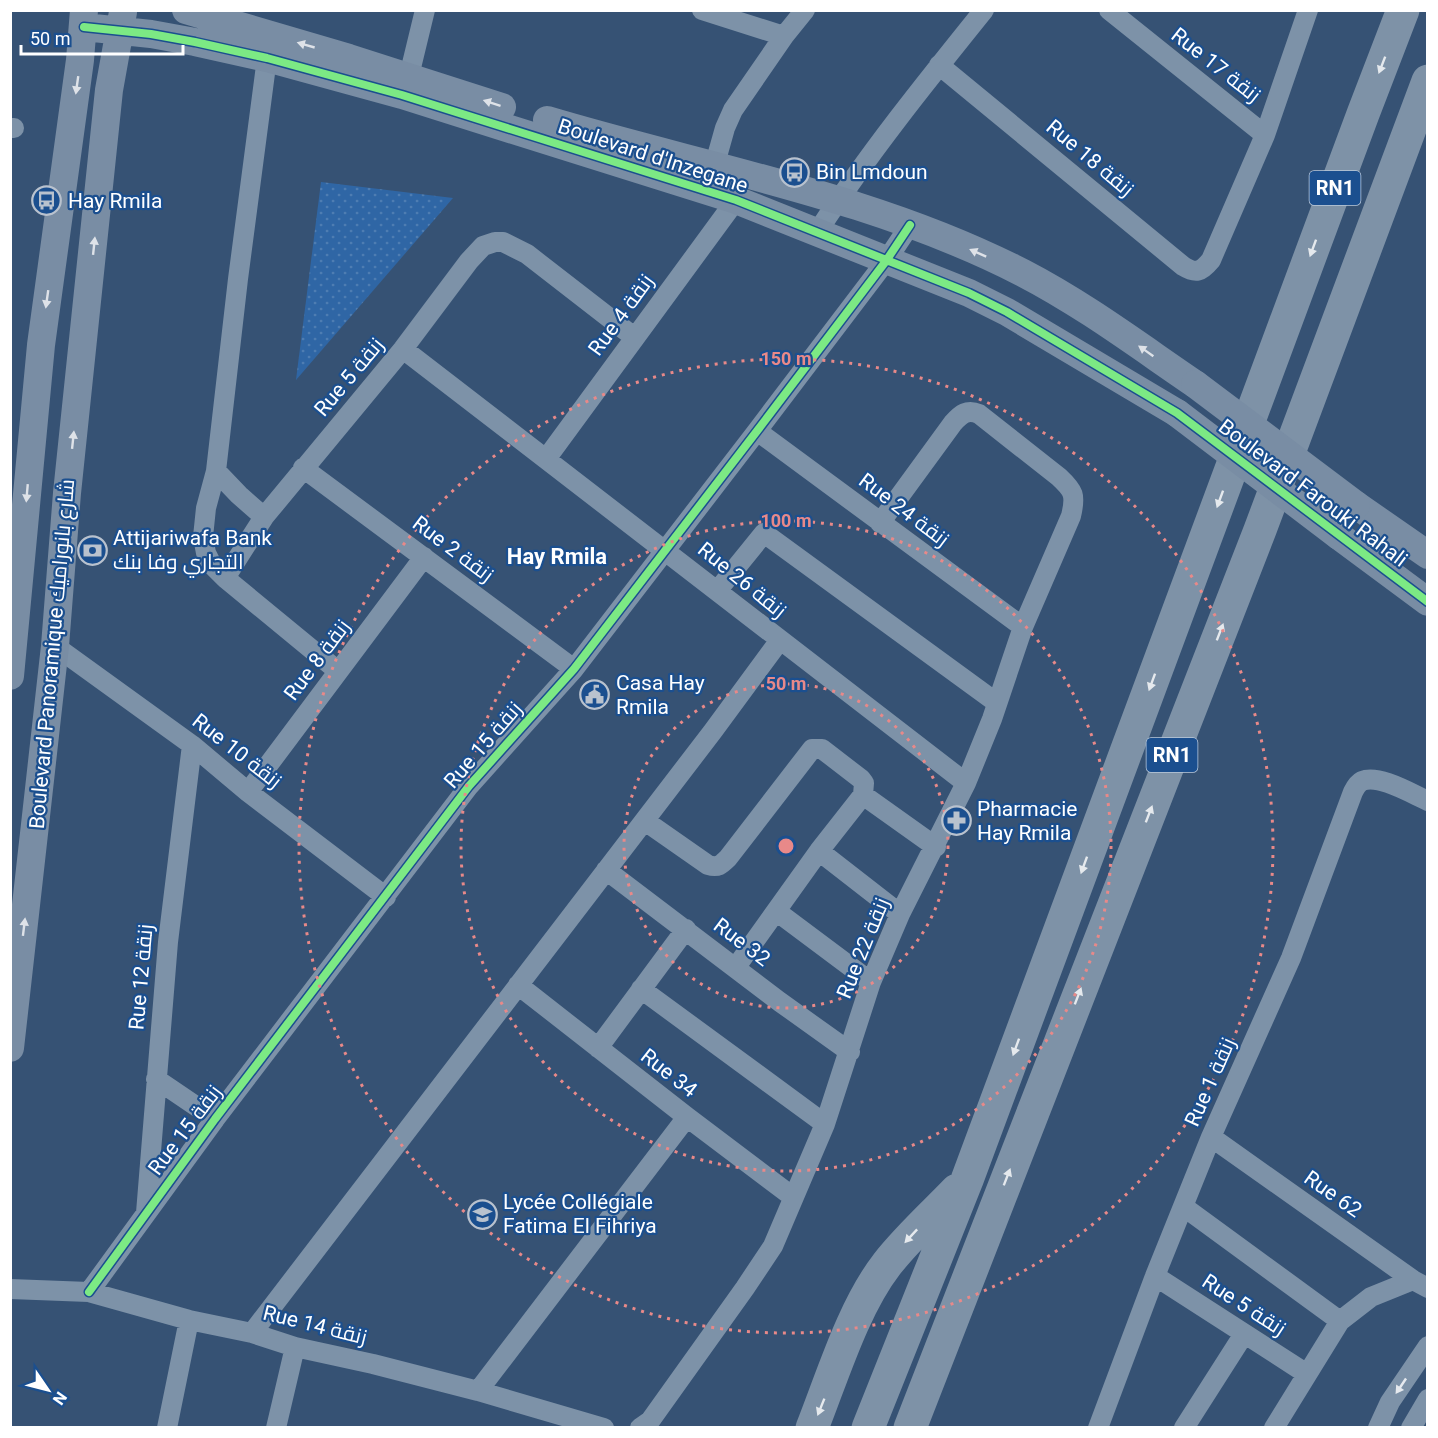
<svg xmlns="http://www.w3.org/2000/svg" width="1438" height="1438" viewBox="0 0 1438 1438" font-family="Roboto,Cairo,sans-serif">
<defs>
<pattern id="grass-dots" width="8" height="8" patternUnits="userSpaceOnUse" patternTransform="scale(1.5)"><rect width="8" height="8" fill="#2f66a5"/><path d="M2 2h.1M6 6h.1" fill="none" stroke="#4e7db2" stroke-width="1.8" stroke-linecap="round"/></pattern>
</defs>
<rect width="100%" height="100%" fill="#365274"/>
<path fill="url(#grass-dots)" d="M 321,182 L 453,198 L 296,380 Z"/>
<g fill="none" stroke-linecap="round" stroke-linejoin="round">
<path stroke="#7d92a8" stroke-width="20" d="M 702,10 L 784,36
M 1109,10 L 1265,135
M 267,58 L 238,279 L 216,471 L 206,508 L 203,537 L 206,553 L 212,565 L 225,578 L 338,671
M 939,65 L 1183,266 C 1196,274 1201,272 1211,260 L 1265,135 L 1308,10
M 409,76 L 425,10
M 10,128 L 14,128
M 714,167 L 725,128 L 733,110 L 784,36 L 805,10
M 818,231 C 868,154 926,82 984,10
M 403,349 L 966,783
M 757,431 L 1023,627
M 546,459 L 736,200
M 303,468 L 574,669
M 216,471 L 239,495 L 264,517
M 225,578 L 264,517 L 403,349 L 469,261 L 483,246 L 495,242 L 503,242 L 527,254 L 634,337
M 717,591 L 764,533 L 997,703
M 55,646 L 192,745 L 248,792 L 386,897
M 248,792 L 424,557
M 645,821 L 708,865 C 718,868 721,865 728,858 L 812,749 L 822,749 L 861,779 L 864,783 L 863,795
M 819,851 L 900,914
M 606,870 L 780,1002 L 850,1052
M 776,911 L 871,982
M 736,967 L 819,851 L 863,795 L 936,847
M 518,985 L 687,1117 L 793,1197
M 641,989 L 825,1124
M 598,1048 L 686,929
M 156,1079 L 215,1119
M 1211,1137 L 1413,1280 L 1428,1288
M 1184,1207 L 1340,1321
M 146,1213 L 168,942 L 192,745
M 1155,1276 L 1307,1374
M 10,1289 L 89,1292 L 189,1320 L 252,1333 L 295,1347 L 373,1364 L 478,1391 L 604,1428
M 89,1292 L 215,1119 L 469,786 L 574,669 L 757,431 L 886,261 L 910,225
M 252,1333 L 713,731 L 780,640
M 478,1391 L 687,1117
M 167,1428 L 189,1320
M 276,1428 L 295,1347
M 640,1428 L 650,1421 L 745,1288 L 773,1246 L 825,1124 L 871,982 L 900,914 L 966,783 L 992,719 L 1023,627 L 1071,516 C 1076,495 1074,491 1059,477 L 979,414 C 967,409 961,414 953,423 L 880,523
M 1098,1428 L 1155,1276 L 1211,1137 L 1291,958 L 1353,792 C 1355,788 1358,783 1362,781 C 1379,774 1412,794 1428,801
M 1184,1428 L 1244,1334
M 1274,1428 L 1340,1321 L 1371,1297 L 1413,1280
M 1378,1428 L 1390,1402 L 1428,1346
M 1411,1428 L 1428,1399"/>
<path stroke="#798da4" stroke-width="28" d="M 186,10 L 349,58 L 502,107
M 84,27 L 151,34 L 195,42 L 267,58 L 402,95 L 736,200 L 969,293 L 1007,312 L 1177,413
M 547,120 C 704,167 876,197 1023,273 C 1083,304 1139,346 1195,384
M 1356,505 L 1428,555
M 1339,536 L 1428,602
M 10,676 L 41,345 L 80,60 L 84,10
M 10,1048 L 55,646 L 67,493 L 109,90 L 123,12"/>
<path stroke="#7e92a7" stroke-width="33" d="M 812,1428 C 833,1375 853,1308 887,1264 C 908,1237 934,1214 957,1190
M 868,1428 L 967,1180 L 1363,114 L 1403,10
M 910,1428 L 1260,530 L 1428,81"/>
<path stroke="#798da4" stroke-width="28" d="M 1195,384 L 1356,505
M 1177,413 L 1339,536"/>
<defs>
<path id="cycleway" d="M 84,27 L 151,34 L 195,42 L 267,58 L 402,95 L 736,200 L 969,293 L 1007,312 L 1177,413 L 1428,602
M 89,1292 L 215,1119 L 469,786 L 574,669 L 757,431 L 886,261 L 910,225"/>
</defs>
<use href="#cycleway" stroke="#1b4f8f" stroke-width="11"/>
<use href="#cycleway" stroke="#7ce984" stroke-width="8"/>
</g>
<defs><path id="oneway-solid" d="M-6-.8H1V-3.2L6.5 0L1 3.2V.8H-6Z" transform="scale(1.5)"/></defs>
<g fill="#dee2e8">
<use href="#oneway-solid" transform="translate(306 45) rotate(-164)"/>
<use href="#oneway-solid" transform="translate(77 85) rotate(98)"/>
<use href="#oneway-solid" transform="translate(492 103) rotate(-162)"/>
<use href="#oneway-solid" transform="translate(94 246) rotate(-84)"/>
<use href="#oneway-solid" transform="translate(978 253) rotate(-156)"/>
<use href="#oneway-solid" transform="translate(47 299) rotate(98)"/>
<use href="#oneway-solid" transform="translate(1146 351) rotate(-145)"/>
<use href="#oneway-solid" transform="translate(73 440) rotate(-84)"/>
<use href="#oneway-solid" transform="translate(27 493) rotate(95)"/>
<use href="#oneway-solid" transform="translate(24 927) rotate(-83)"/>
</g>
<g fill="#e5e9ed">
<use href="#oneway-solid" transform="translate(1382 65) rotate(111)"/>
<use href="#oneway-solid" transform="translate(1313 248) rotate(110)"/>
<use href="#oneway-solid" transform="translate(1220 499) rotate(110)"/>
<use href="#oneway-solid" transform="translate(1220 632) rotate(-69)"/>
<use href="#oneway-solid" transform="translate(1152 682) rotate(110)"/>
<use href="#oneway-solid" transform="translate(1149 814) rotate(-69)"/>
<use href="#oneway-solid" transform="translate(1084 865) rotate(110)"/>
<use href="#oneway-solid" transform="translate(1078 996) rotate(-69)"/>
<use href="#oneway-solid" transform="translate(1016 1047) rotate(110)"/>
<use href="#oneway-solid" transform="translate(1007 1177) rotate(-69)"/>
<use href="#oneway-solid" transform="translate(911 1236) rotate(133)"/>
<use href="#oneway-solid" transform="translate(821 1407) rotate(112)"/>
</g>
<use fill="#e5e9ee" href="#oneway-solid" transform="translate(1401 1386) rotate(124)"/>
<g fill="none" stroke="#e88989" stroke-width="3" stroke-dasharray="3 6">
<circle cx="786" cy="846" r="162"/>
<circle cx="786" cy="846" r="325"/>
<circle cx="786" cy="846" r="487"/>
</g>
<defs>
<symbol id="bus-ring" viewBox="-11 -11 22 22"><circle r="9.5" fill="#1b4f8f" stroke="#b9c2ce" stroke-width="1.5"/><path d="M-5-6H5V4H4V6H2V4H-2V6H-4V4H-5ZM-3.5-4V0h7V-4ZM-3.5 1.2v1.5H-2V1.2ZM2 1.2v1.5H3.5V1.2Z" fill="#b9c2ce"/></symbol>
<symbol id="bank-ring" viewBox="-11 -11 22 22"><circle r="9.5" fill="#1b4f8f" stroke="#b9c2ce" stroke-width="1.5"/><path d="M-6-4H6V4H-6ZM0-2.3a2.3 2.3 0 1 0 0 4.6a2.3 2.3 0 1 0 0-4.6Z" fill="#b9c2ce"/></symbol>
<symbol id="civic-ring" viewBox="-11 -11 22 22"><circle r="9.5" fill="#1b4f8f" stroke="#b9c2ce" stroke-width="1.5"/><path d="M-.6-6.5H3V-4.5H.6V-3L4-1V1h2V6H-6V1h2V-1L-.6-3ZM-1.2 2.5V6h2.4V2.5Z" fill="#b9c2ce"/></symbol>
<symbol id="pharmacy-ring" viewBox="-11 -11 22 22"><circle r="9.5" fill="#1b4f8f" stroke="#b9c2ce" stroke-width="1.5"/><path d="M-2-6h4v4h4v4h-4v4h-4v-4h-4v-4h4Z" fill="#b9c2ce"/></symbol>
<symbol id="school-ring" viewBox="-11 -11 22 22"><circle r="9.5" fill="#1b4f8f" stroke="#b9c2ce" stroke-width="1.5"/><path d="M0-5L7-2L0 1L-7-2ZM-4 1L0 2.5L4 1V4Q0 6-4 4Z" fill="#b9c2ce"/></symbol>
</defs>
<g fill-rule="evenodd">
<use href="#bus-ring" x="778" y="156" width="33" height="33"/>
<use href="#bus-ring" x="30" y="184" width="33" height="33"/>
<use href="#bank-ring" x="76" y="534" width="33" height="33"/>
<use href="#civic-ring" x="578" y="678" width="33" height="33"/>
<use href="#pharmacy-ring" x="940" y="804" width="33" height="33"/>
<use href="#school-ring" x="466" y="1198" width="33" height="33"/>
</g>
<g text-anchor="middle" dominant-baseline="central" stroke-width="4.5" stroke-linejoin="round" paint-order="stroke">
<g fill="#1b4f8f" stroke="#bbcadd" stroke-width="1.5">
<rect x="1309.5" y="171" width="51" height="34" rx="4.5"/>
<rect x="1146.5" y="738" width="51" height="34" rx="4.5"/>
</g>
<g font-size="20" font-weight="bold" fill="#fff">
<text x="1335" y="188">RN1</text>
<text x="1172" y="755">RN1</text>
</g>
<g font-size="21" fill="#fff" stroke="#1b4f8f">
<text transform="translate(1216 65) rotate(38)">Rue 17 زنقة</text>
<text transform="translate(653 156) rotate(18)">Boulevard d'Inzegane</text>
<text transform="translate(1090 158) rotate(40)">Rue 18 زنقة</text>
<text transform="translate(621 315) rotate(-54)">Rue 4 زنقة</text>
<text transform="translate(349 377) rotate(-50)">Rue 5 زنقة</text>
<text transform="translate(1313 493) rotate(37)">Boulevard Farouki Rahali</text>
<text transform="translate(904 510) rotate(37)">Rue 24 زنقة</text>
<text transform="translate(453 549) rotate(37)">Rue 2 زنقة</text>
<text transform="translate(742 580) rotate(39)">Rue 26 زنقة</text>
<text transform="translate(52 654) rotate(-85)">Boulevard Panoramique شارع بانوراميك</text>
<text transform="translate(317 660) rotate(-53)">Rue 8 زنقة</text>
<text transform="translate(483 745) rotate(-49)">Rue 15 زنقة</text>
<text transform="translate(237 751) rotate(38)">Rue 10 زنقة</text>
<text transform="translate(742 942) rotate(37)">Rue 32</text>
<text transform="translate(863 948) rotate(-68)">Rue 22 زنقة</text>
<text transform="translate(141 977) rotate(-85)">Rue 12 زنقة</text>
<text transform="translate(669 1073) rotate(38)">Rue 34</text>
<text transform="translate(1210 1082) rotate(-66)">Rue 1 زنقة</text>
<text transform="translate(185 1130) rotate(-53)">Rue 15 زنقة</text>
<text transform="translate(1333 1194) rotate(35)">Rue 62</text>
<text transform="translate(1244 1305) rotate(33)">Rue 5 زنقة</text>
<text transform="translate(315 1325) rotate(14)">Rue 14 زنقة</text>
</g>
<g font-size="21" fill="#fff" stroke="#1b4f8f" text-anchor="start">
<text x="816" y="172">Bin Lmdoun</text>
<text x="68" y="201">Hay Rmila</text>
<text x="113" y="538">Attijariwafa Bank<tspan x="113" dy="24">التجاري وفا بنك</tspan></text>
<text x="616" y="683">Casa Hay<tspan x="616" dy="24">Rmila</tspan></text>
<text x="977" y="809">Pharmacie<tspan x="977" dy="24">Hay Rmila</tspan></text>
<text x="503" y="1202">Lycée Collégiale<tspan x="503" dy="24">Fatima El Fihriya</tspan></text>
</g>
<g font-size="22" font-weight="bold" fill="#fff" stroke="#1b4f8f">
<text x="557" y="556">Hay Rmila</text>
</g>
</g>
<circle cx="786" cy="846" r="9" fill="#e88989" stroke="#1b4f8f" stroke-width="3"/>
<g font-size="18" text-anchor="middle" font-weight="bold" fill="#e88989" stroke="#1b4f8f" stroke-width="4.5" stroke-linejoin="round" paint-order="stroke">
<text x="786" y="365">150 m</text>
<text x="786" y="527">100 m</text>
<text x="786" y="690">50 m</text>
</g>
<rect width="1438" height="1438" fill="none" stroke="#ffffff" stroke-width="24"/>
<g transform="translate(48 1390) rotate(125)" stroke="#1b4f8f" stroke-width="4.5" paint-order="stroke">
<path d="M0-4.5L10 22L0 15L-10 22Z" fill="#ffffff"/>
<text y="-9" font-size="16" font-weight="bold" text-anchor="middle" fill="#ffffff">N</text>
</g>
<path d="M21 45v9h162v-9" fill="none" stroke="#ffffff" stroke-width="3"/>
<text x="30" y="45" font-size="18" fill="#ffffff" stroke="#1b4f8f" stroke-width="4.5" paint-order="stroke">50 m</text>
</svg>
